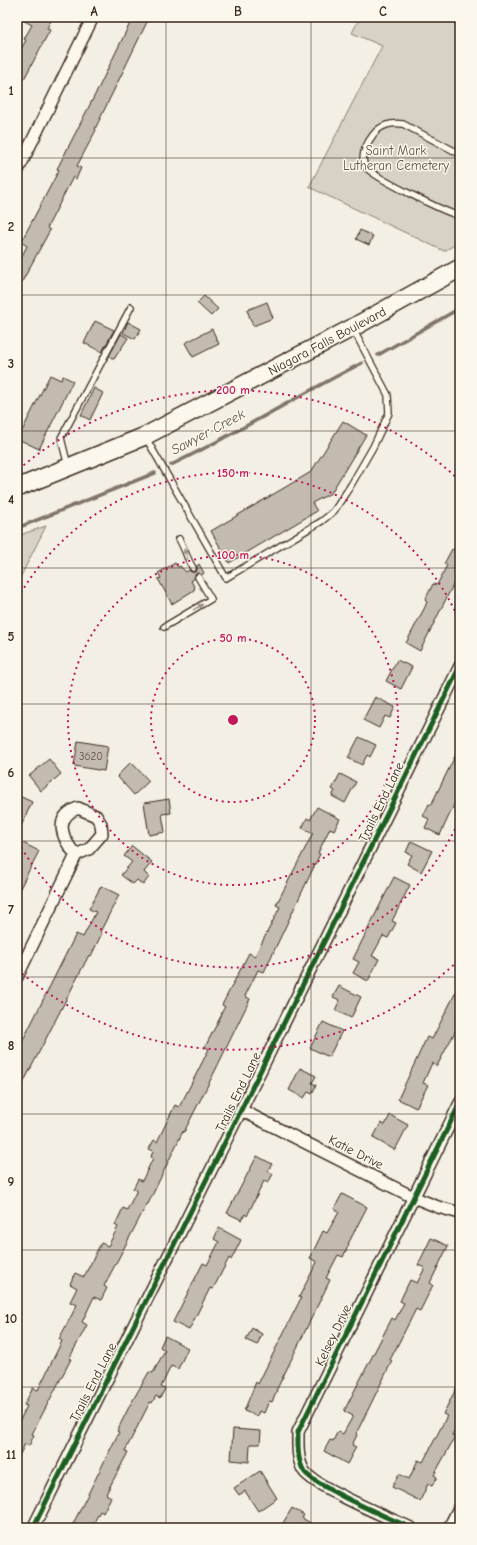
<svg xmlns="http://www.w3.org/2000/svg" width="477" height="1545" viewBox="0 0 477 1545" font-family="'Comic Neue',sans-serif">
<rect width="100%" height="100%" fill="#f3efe4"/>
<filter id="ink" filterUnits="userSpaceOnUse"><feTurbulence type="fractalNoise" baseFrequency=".025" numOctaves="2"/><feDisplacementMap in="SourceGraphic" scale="8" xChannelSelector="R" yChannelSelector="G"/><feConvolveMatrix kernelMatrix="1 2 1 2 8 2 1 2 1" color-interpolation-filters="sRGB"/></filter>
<g filter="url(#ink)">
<path fill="#d8d1c6" stroke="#8a7e72" d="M 360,17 L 460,17 L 460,242 L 444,251 L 309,187 L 382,46 L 352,33 Z
M 46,526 L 17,584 L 17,536 Z"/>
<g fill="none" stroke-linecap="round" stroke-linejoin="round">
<path stroke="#817468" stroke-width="3.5" d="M 378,355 L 460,308
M 171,465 C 236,434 297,396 362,363
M 17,528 L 155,473"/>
</g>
<path fill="#c3bbb0" stroke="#3b2a1e" d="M 17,17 L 53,17 L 47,28 L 50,30 L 24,79 L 17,75 L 17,57 L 26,40 L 24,39 L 32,25 Z
M 133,17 L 137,17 L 147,22 L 95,129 L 96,130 L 77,166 L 81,168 L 76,179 L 73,177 L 47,228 L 50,230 L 17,291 L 17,266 L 27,246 L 21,242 L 59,170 L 57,169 L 99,87 Z
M 360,230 L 373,236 L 369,245 L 356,239 Z
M 204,296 L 218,309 L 211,316 L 197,303 Z
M 267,302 L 273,318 L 253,326 L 247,310 Z
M 95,321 L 114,330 L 102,352 L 84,343 Z
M 128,322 L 141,329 L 135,339 L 123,333 Z
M 212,329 L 219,344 L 193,357 L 185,343 Z
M 121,334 L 128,338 L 114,359 L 109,356 Z
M 50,375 L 61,380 L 63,376 L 73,381 L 39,449 L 18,439 Z
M 94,388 L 103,393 L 90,420 L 81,415 Z
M 343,421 L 366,435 L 331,493 L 312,503 L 317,511 L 229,563 L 211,531 L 311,472 Z
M 452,549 L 460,553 L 460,571 L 420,651 L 406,643 L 425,607 L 427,602 L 425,600 L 433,584 L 437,585 L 447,565 L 444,564 Z
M 175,563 L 178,567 L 180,566 L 186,572 L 189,570 L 191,572 L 195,572 L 197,570 L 197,566 L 199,564 L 204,573 L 202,575 L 198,573 L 196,574 L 194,579 L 191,581 L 195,588 L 194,589 L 194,590 L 172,604 L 158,579 L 161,578 L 158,573 Z
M 397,660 L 412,667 L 401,689 L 386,681 Z
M 375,697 L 395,707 L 390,718 L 385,716 L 379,728 L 363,720 Z
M 359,737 L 376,745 L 370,757 L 367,755 L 362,765 L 348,758 Z
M 78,741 L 108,746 L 104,771 L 74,766 Z
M 460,746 L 460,792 L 440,835 L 425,828 L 429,819 L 423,816 L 429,804 L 431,805 Z
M 49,759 L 61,774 L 41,791 L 29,776 Z
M 131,762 L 149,781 L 134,795 L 117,776 Z
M 340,774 L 356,782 L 345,803 L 332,796 L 335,791 L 332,789 Z
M 17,795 L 32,802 L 17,835 Z
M 169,799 L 171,813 L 162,814 L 165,832 L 149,835 L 144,803 Z
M 317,807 L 340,819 L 334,830 L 330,828 L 318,853 L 320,854 L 264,972 L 258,970 L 245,996 L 250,999 L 215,1071 L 184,1132 L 183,1131 L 148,1204 L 147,1204 L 104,1286 L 107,1288 L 101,1300 L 94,1297 L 82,1322 L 87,1325 L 69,1359 L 71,1359 L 32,1434 L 34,1435 L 29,1446 L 25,1444 L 17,1460 L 17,1426 L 27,1406 L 24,1405 L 33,1388 L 38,1390 L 62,1341 L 59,1339 L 77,1305 L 70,1302 L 77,1288 L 70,1284 L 75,1273 L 84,1277 L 101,1243 L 108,1246 L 118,1227 L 115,1225 L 123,1208 L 127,1210 L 137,1190 L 133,1189 L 138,1179 L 142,1181 L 153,1158 L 151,1157 L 153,1151 L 149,1149 L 154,1140 L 157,1142 L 175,1105 L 179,1107 L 184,1098 L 209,1049 L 205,1047 L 222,1014 L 221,1013 L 225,1007 L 222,1005 L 249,953 L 255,956 L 280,907 L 276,905 L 313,833 L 302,828 L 307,818 L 310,820 Z
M 411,841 L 432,851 L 421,872 L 407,864 L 412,855 L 406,852 Z
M 21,842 L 39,851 L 17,894 L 17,849 Z
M 132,846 L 152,862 L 144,872 L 149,877 L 143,885 L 137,880 L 133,884 L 121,875 L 132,862 L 124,856 Z
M 394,877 L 410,885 L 392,921 L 396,923 L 388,938 L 383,936 L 372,956 L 379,959 L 368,981 L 353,973 L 359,962 L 353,959 Z
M 101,886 L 119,895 L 100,932 L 102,933 L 91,956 L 89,955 L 17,1095 L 17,1052 L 76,934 L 83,937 L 96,912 L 89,909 Z
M 460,984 L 460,1013 L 455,1022 L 459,1024 L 437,1066 L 432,1063 L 423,1083 L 428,1085 L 416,1108 L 398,1099 L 427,1037 L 432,1039 Z
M 339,986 L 361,997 L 351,1018 L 335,1010 L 340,1000 L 333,997 Z
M 323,1022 L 342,1031 L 329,1057 L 310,1048 Z
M 300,1068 L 316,1076 L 312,1083 L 316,1085 L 312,1094 L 308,1092 L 304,1098 L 289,1090 Z
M 390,1115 L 408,1125 L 395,1150 L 373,1138 L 381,1123 L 385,1125 Z
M 257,1156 L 272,1164 L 268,1171 L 273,1174 L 268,1183 L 264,1181 L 247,1216 L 245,1214 L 242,1220 L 227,1213 Z
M 342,1194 L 367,1207 L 348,1244 L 349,1244 L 343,1257 L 338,1255 L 326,1278 L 330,1280 L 276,1391 L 277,1391 L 272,1402 L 269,1401 L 264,1413 L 259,1411 L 257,1416 L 244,1411 L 256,1382 L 258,1384 L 301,1298 L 299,1297 L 317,1262 L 310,1258 L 323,1231 L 327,1233 L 339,1212 L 334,1209 Z
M 219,1228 L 241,1240 L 231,1260 L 229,1258 L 213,1289 L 210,1288 L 189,1330 L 173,1322 L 203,1263 L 207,1265 L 219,1242 L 214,1239 Z
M 431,1238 L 448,1246 L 430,1283 L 433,1285 L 420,1311 L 416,1309 L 390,1360 L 392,1361 L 356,1434 L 357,1435 L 352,1445 L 356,1447 L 347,1464 L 324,1451 L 330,1440 L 333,1441 L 338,1431 L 343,1434 L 353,1416 L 344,1411 L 392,1318 L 395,1320 L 404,1303 L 400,1301 L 410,1280 L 417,1283 L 425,1268 L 418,1265 Z
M 252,1328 L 262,1334 L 257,1345 L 246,1340 Z
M 165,1336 L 188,1348 L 178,1369 L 171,1366 L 161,1387 L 165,1389 L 160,1398 L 156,1396 L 152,1403 L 150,1402 L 125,1451 L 128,1452 L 106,1494 L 111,1497 L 103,1513 L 100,1511 L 91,1528 L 71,1528 L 119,1432 L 117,1431 L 130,1405 L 149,1372 L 153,1373 L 165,1350 L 160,1347 Z
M 460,1381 L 460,1419 L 452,1435 L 455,1437 L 434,1475 L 437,1477 L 432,1486 L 428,1484 L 420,1501 L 392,1487 L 399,1474 L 409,1479 L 418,1460 L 423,1462 L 447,1416 L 443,1414 Z
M 233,1429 L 261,1431 L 260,1444 L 250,1444 L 249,1462 L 231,1460 Z
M 260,1471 L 277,1498 L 258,1511 L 245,1491 L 239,1495 L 234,1488 Z
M 292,1508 L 304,1515 L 302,1518 L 319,1528 L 280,1528 Z"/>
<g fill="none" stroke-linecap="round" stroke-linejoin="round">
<defs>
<path id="service" d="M 460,154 L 403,124 C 392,122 380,125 373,135 C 367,143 360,156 365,166 C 370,176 447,213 460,216
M 146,438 L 226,578 L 322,521 L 334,511 L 351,485 L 373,447 L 389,413 L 388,395 L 353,329
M 68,466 L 61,438 L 131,307
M 179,539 C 185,549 187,559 193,568
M 164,627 L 211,599 L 198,577"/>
<path id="minor" d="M 17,172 L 93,17
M 17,977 L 76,855 L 89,849 L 102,834 L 101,824 L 96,816 L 78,808 C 52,818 63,840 76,855
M 241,1110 L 413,1197 L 438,1207 L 460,1213
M 33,1528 L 241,1110 L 460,666
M 411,1528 C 391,1519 313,1486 304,1471 C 297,1460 298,1445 298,1432 L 460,1103
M 449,1528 L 460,1506"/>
<path id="primary" d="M 17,488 L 145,436 L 352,328 L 460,268"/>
</defs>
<use href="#service" stroke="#3b2a1e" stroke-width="8"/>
<use href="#minor" stroke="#3b2a1e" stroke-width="14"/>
<use href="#primary" stroke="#3b2a1e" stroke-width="20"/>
<use href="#service" stroke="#fbf7ec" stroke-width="5.5"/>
<use href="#minor" stroke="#fbf7ec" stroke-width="11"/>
<use href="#primary" stroke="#fbf7ec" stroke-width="17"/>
<defs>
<path id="cycleway" d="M 33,1528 L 241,1110 L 460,666
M 411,1528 C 391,1519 313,1486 304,1471 C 297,1460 298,1445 298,1432 L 460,1103"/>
</defs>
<use href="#cycleway" stroke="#fbf7ec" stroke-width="8"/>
<use href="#cycleway" stroke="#1b5e20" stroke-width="5"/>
</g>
<defs><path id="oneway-solid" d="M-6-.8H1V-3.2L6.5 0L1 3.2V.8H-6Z"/></defs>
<g fill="#9b9085">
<use href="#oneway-solid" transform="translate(186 554) rotate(-109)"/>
<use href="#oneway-solid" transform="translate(198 607) rotate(-31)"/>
</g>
</g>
<path fill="none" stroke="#3b2a1e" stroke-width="1" stroke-opacity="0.55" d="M 166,17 L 166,1528M 311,17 L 311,1528M 17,158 L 460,158M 17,295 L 460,295M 17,431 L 460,431M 17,568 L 460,568M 17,704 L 460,704M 17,841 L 460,841M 17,977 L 460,977M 17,1114 L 460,1114M 17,1250 L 460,1250M 17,1387 L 460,1387"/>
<g fill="none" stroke="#c2185b" stroke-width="2" stroke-dasharray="2 4">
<circle cx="233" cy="720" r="82"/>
<circle cx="233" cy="720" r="165"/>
<path d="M460 818A247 247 0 0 1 18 842M18 598A247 247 0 0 1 460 622"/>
<path d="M458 961A330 330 0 0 1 19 971M19 469A330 330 0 0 1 458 479"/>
</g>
<g text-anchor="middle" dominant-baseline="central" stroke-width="3" stroke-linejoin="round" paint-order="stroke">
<g font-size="11" fill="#5d4e42">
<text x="91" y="756">3620</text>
</g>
<g font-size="13" fill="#625448" stroke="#fbf7ec">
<text x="396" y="150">Saint Mark<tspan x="396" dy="15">Lutheran Cemetery</tspan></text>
</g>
<g font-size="13" fill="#3b2a1e" stroke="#fbf7ec">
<text transform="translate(327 341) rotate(-28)">Niagara Falls Boulevard</text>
<text transform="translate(381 802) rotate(-64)">Trails End Lane</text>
<text transform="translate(238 1092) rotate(-64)">Trails End Lane</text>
<text transform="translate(356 1152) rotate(27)">Katie Drive</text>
<text transform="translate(333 1335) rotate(-64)">Kelsey Drive</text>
<text transform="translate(93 1382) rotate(-63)">Trails End Lane</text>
</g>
<g font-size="14" font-style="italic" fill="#645549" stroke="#fbf7ec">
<text transform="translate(208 432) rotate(-28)">Sawyer Creek</text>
</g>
</g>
<circle cx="233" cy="720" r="6" fill="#c2185b" stroke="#fbf7ec" stroke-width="2"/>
<g font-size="12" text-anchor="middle" font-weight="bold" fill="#c2185b" stroke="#fbf7ec" stroke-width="3" stroke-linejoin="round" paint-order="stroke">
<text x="233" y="394">200 m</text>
<text x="233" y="477">150 m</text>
<text x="233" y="559">100 m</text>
<text x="233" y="642">50 m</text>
</g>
<rect width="477" height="1545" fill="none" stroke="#fbf7ec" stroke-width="44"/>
<rect x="22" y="22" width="433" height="1501" fill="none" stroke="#3b2a1e" stroke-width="1.5"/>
<g font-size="13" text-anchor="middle" font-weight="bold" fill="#3b2a1e">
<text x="94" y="16">A</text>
<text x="238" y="16">B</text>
<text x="383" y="16">C</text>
<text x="11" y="95">1</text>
<text x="11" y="231">2</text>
<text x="11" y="368">3</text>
<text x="11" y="504">4</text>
<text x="11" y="641">5</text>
<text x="11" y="777">6</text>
<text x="11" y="914">7</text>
<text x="11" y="1050">8</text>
<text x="11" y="1186">9</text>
<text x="11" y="1323">10</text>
<text x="11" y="1459">11</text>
</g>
</svg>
